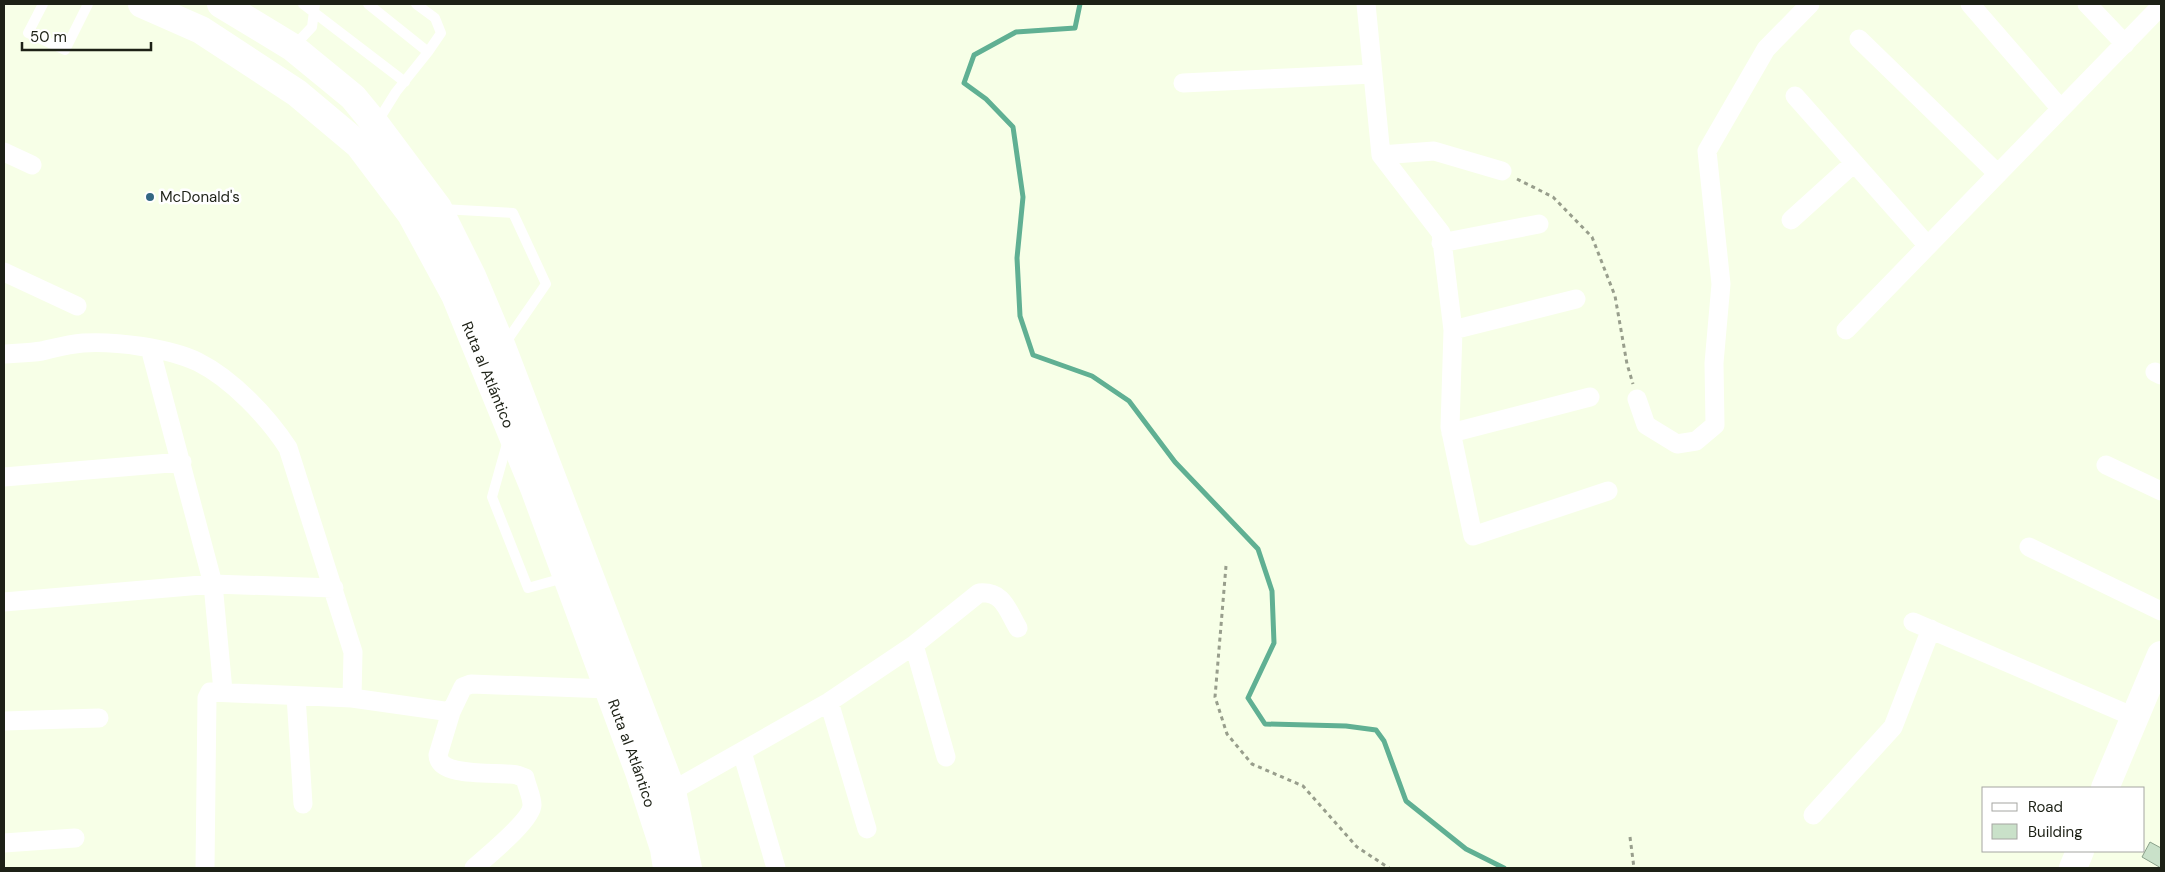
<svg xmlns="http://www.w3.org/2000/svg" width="2165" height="872" viewBox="0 0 2165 872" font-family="'DM Sans',sans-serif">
<rect width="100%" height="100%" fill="#f7ffe7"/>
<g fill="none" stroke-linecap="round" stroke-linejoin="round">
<path stroke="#60b093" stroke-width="5" d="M 1080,4 L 1075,28 L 1016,32 L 974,55 L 964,83 L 986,99 L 1013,127 L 1023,197 L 1017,258 L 1020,316 L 1033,355 L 1092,376 L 1129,401 L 1175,462 L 1258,549 L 1272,591 L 1274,643 L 1248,698 L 1265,724 L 1346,726 L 1376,730 L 1384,741 L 1406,801 L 1466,849 L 1504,868"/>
</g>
<path fill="#c9e1c9" stroke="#8aa18a" d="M 2150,842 L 2161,848 L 2161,868 L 2142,857 Z"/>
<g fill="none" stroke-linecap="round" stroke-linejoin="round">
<path stroke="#989e8c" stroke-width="3" stroke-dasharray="4 4" stroke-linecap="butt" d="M 1517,179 L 1553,197 L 1592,237 L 1615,296 L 1627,364 L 1633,384
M 1226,566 L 1215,697 L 1227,734 L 1252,764 L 1303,786 L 1357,847 L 1389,868
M 1630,837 L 1634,868"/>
<path stroke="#fff" stroke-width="10" d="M 43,4 L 28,33 L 65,50 L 88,4
M 303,4 L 405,82
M 368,4 L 428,52 L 396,92 L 376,124
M 416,4 L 435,18 L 441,33 L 428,52
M 293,47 L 312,27 L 315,4
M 442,209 L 513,213 L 546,284 L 504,345
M 508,440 L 492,497 L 528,588 L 567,577"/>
<path stroke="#fff" stroke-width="19" d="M 1366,4 L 1381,155 L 1441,233 L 1453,330 L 1450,427 L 1473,536 L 1608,491
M 1970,4 L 2061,109
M 2087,4 L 2125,44
M 1859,39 L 1998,174
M 1183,83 L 1373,74
M 1795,96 L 1928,246
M 4,152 L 32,165
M 1381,155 L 1434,151 L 1502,171
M 1791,220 L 1854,163
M 1441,243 L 1539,224
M 4,272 L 77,306
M 1453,330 L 1576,299
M 1846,330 L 2161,6
M 150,348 L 213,584 L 223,691
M 4,354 C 16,353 29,353 42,351 C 55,348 69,344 83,343 C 116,341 169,348 198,362 C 232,379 268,417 288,448 L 353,652 L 352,698
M 2155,372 L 2161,375
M 1637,399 L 1646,425 L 1677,444 L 1696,441 L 1715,425 L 1714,363 L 1721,284 L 1707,151 L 1766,49 L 1810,4
M 1451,433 L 1590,397
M 2106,465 L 2161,491
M 4,477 L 182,462
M 2029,547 L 2161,611
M 4,602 L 213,584 L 334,588
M 1913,622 L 2134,717
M 914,645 L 946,757
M 296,696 L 303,804
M 829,702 L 867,829
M 4,721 L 99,718
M 742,752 L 776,868
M 672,791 L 829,702 L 914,645 L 979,593 C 1004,591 1007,610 1018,628
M 1813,815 L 1893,727 L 1931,629
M 4,843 L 75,838
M 205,868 L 207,698 L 210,692 L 352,698 L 451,712
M 474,868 C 486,857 532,820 532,805 C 532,797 527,787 525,778 L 517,775 C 498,771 439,779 438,755 L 451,712 L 463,687 L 471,684 L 609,689"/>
<path stroke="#fff" stroke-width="28" d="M 2105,788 L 2161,655
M 2073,868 L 2080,851"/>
<g stroke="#fff" stroke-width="28">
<path id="s1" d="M 142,4 L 201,30 L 297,93 L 359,145 L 411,214 L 455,295 L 534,488 L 639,772 L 664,849 L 667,868"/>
<path d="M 221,4 L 292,47 L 353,97 L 376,125 L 438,208 L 472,276 L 502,347 L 672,791 L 688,868"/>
</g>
</g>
<circle fill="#336783" stroke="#fff" stroke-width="2" cx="150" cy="197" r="5"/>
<g text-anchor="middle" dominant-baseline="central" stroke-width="5" stroke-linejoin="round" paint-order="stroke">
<g font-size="15" fill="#1d2116" stroke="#fff" text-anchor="start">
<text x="160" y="197">McDonald's</text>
</g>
<g font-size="15" fill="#1d2116" stroke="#fff">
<text stroke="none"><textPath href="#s1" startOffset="525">Ruta al Atlántico</textPath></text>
<text stroke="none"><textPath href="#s1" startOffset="930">Ruta al Atlántico</textPath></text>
</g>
</g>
<rect width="2165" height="872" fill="none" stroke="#1d2116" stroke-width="10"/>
<rect x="1982" y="787" width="162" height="65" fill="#ffffff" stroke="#a5a6a2"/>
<rect x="1992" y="803" width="25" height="8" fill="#ffffff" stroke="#a5a6a2"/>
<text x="2028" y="812" font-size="15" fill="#1d2116">Road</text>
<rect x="1992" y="824" width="25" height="15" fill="#c9e1c9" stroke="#a5a6a2"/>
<text x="2028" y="837" font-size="15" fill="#1d2116">Building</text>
<path d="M22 42v8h129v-8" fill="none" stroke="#1d2116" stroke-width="2.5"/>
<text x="30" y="42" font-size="15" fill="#1d2116" stroke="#ffffff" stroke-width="4" paint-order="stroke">50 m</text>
</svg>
